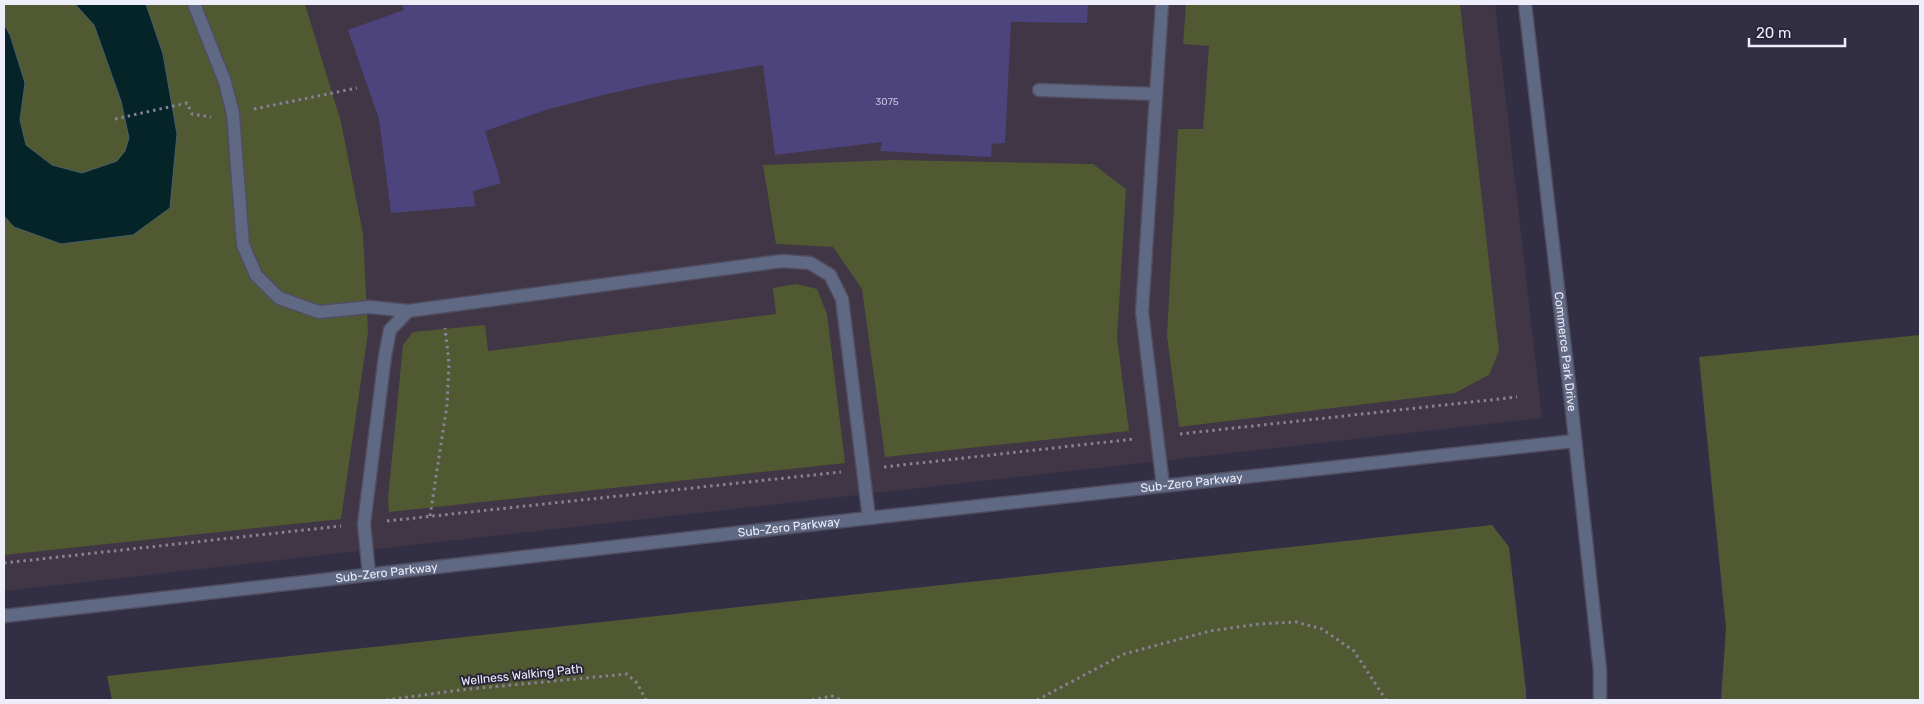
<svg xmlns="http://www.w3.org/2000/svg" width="1924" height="704" viewBox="0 0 1924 704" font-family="Rubik,sans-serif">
<rect width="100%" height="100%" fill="#322f44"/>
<path fill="#403645" d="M 4,4 L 1495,4 L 1542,418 L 4,591 Z"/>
<path fill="#515932" d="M 4,4 L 75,4 L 94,25 L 121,101 L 129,138 L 125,151 L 117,161 L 82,173 L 52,165 L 26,145 L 20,120 L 25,83 L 10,35 L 4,24 Z
M 146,4 L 305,4 L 341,122 L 363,234 L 368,332 L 341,519 L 4,555 L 4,216 L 14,227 L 170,208 L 177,134 L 163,54 Z
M 1186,4 L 1460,4 L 1499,351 L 1489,375 L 1455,393 L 1179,427 L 1167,336 L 1178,129 L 1203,129 L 1209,46 L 1183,44 Z
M 892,160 L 1093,164 L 1126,189 L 1117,338 L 1129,431 L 885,457 L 862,289 L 833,247 L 776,244 L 763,165 Z
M 797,284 L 817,289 L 827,314 L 845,463 L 389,512 L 388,498 L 403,345 L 413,332 L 485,325 L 488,351 L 776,314 L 773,288 Z
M 1920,335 L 1920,700 L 1721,700 L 1726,628 L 1699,357 Z
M 1492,525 L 1509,547 L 1526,691 L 1526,700 L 112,700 L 107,676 Z"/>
<path fill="#042428" stroke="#4a6067" d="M 75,4 L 146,4 L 163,54 L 177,134 L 170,208 L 133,235 L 61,244 L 14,227 L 4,216 L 4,24 L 10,35 L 25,83 L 20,120 L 26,145 L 52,165 L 82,173 L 117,161 L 125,151 L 129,138 L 121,101 L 94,25 Z"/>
<path fill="#4e447d" d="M 402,4 L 1088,4 L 1087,23 L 1011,22 L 1005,143 L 992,144 L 991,157 L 880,151 L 882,142 L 775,155 L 763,65 L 657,83 L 603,95 L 549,109 L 485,131 L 501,183 L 473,191 L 475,206 L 391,213 L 379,119 L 348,30 L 404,10 Z"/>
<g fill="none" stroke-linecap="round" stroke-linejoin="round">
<defs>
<path id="lane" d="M 194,4 L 225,82 L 233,114 L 243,245 L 256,275 L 279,298 L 319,312 L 370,307 L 408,311
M 1162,4 L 1142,312 L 1163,486
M 1039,90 L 1156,94
M 369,574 L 364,524 L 385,356 L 390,330 L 408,311 L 782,261 L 810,263 L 830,275 L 842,299 L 869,518"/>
<g id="street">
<path id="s1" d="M 1525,4 L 1570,392 L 1600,670 L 1600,700"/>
<path id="s2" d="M 4,616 L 869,518 L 1574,441"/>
</g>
</defs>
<use href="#lane" stroke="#504d61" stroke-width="15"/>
<use href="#street" stroke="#504d61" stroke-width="15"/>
<path stroke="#858395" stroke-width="3" stroke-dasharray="2.5 4" stroke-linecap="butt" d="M 254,109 L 357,88
M 115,119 L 187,103 L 192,114 L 211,117
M 1180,434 L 1517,397
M 884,467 L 1134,439
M 430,516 L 447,405 L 449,363 L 445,328
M 387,521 L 841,472
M 4,563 L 341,526
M 386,700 L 460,690 L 627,674 L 637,683 L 646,700
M 812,700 L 832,696 L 841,700
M 1037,700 L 1124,654 L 1210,631 L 1259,624 L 1296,622 L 1322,629 L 1354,651 L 1386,700"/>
<use href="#lane" stroke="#606983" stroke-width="12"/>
<use href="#street" stroke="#606983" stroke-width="12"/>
</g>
<g text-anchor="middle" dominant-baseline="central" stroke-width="4" stroke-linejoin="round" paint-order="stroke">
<g font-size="10" fill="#c6c3db">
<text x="887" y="102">3075</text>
</g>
<g font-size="12" fill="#eeedfa" stroke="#282639">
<text stroke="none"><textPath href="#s1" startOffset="350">Commerce Park Drive</textPath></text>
<text stroke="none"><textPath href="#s2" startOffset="1195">Sub-Zero Parkway</textPath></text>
<text stroke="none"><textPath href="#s2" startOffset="790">Sub-Zero Parkway</textPath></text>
<text stroke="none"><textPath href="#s2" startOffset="385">Sub-Zero Parkway</textPath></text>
<text transform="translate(522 675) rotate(-6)">Wellness Walking Path</text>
</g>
</g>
<rect width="1924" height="704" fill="none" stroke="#eeedfa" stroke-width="10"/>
<path d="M1749 38v8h96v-8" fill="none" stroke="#eeedfa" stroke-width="2.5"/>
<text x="1756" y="38" font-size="15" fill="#eeedfa" stroke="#282639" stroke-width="4" paint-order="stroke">20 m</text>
</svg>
